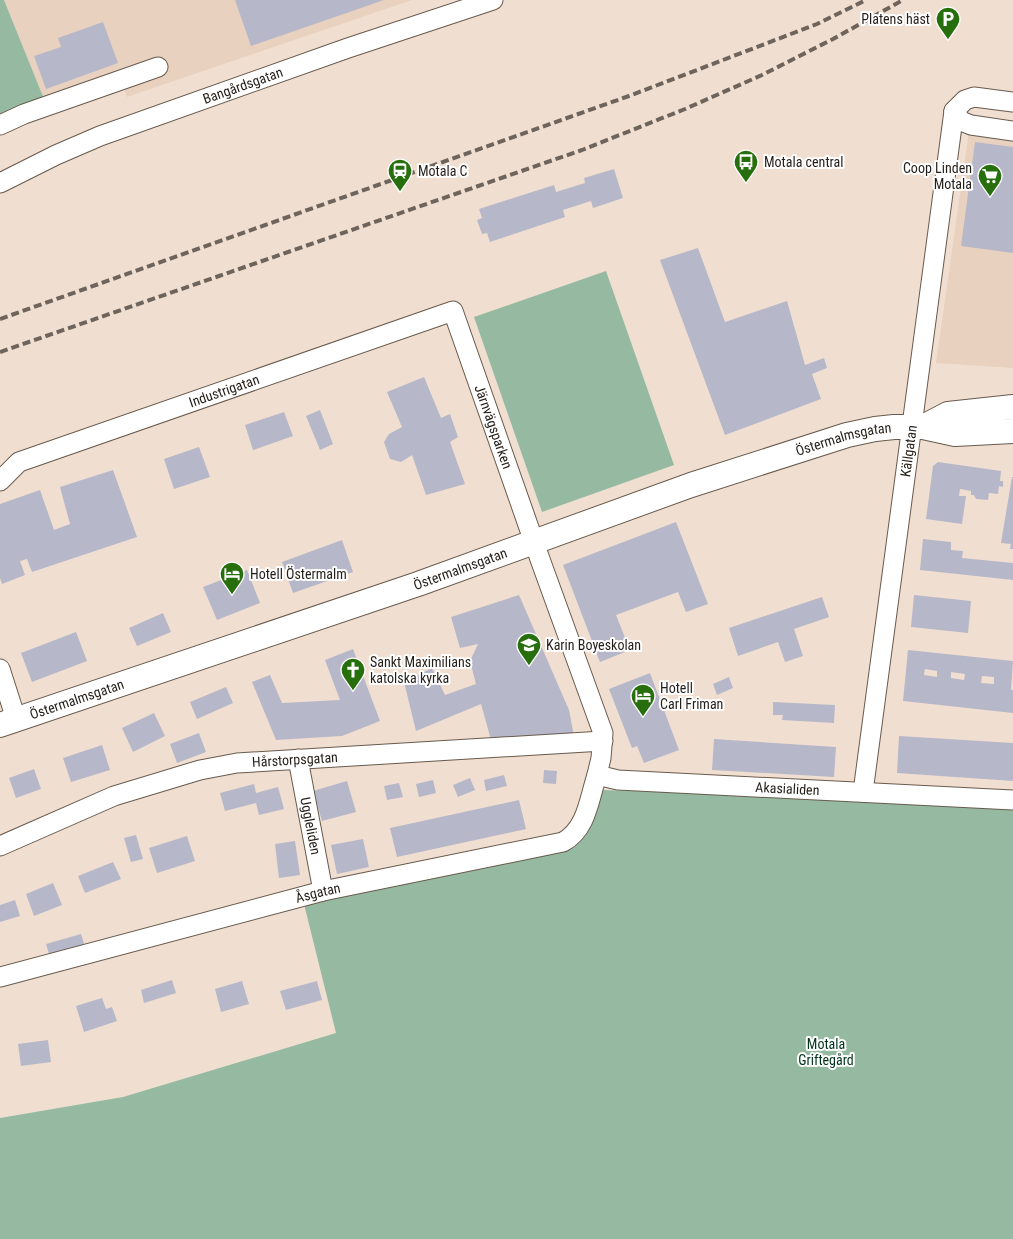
<svg xmlns="http://www.w3.org/2000/svg" width="1013" height="1239" viewBox="0 0 1013 1239" font-family="'Roboto Condensed',sans-serif">
<rect width="100%" height="100%" fill="#f0dfd0"/>
<path fill="#e8d1be" d="M 4,0 L 412,0 L 127,97 L 119,73 L 44,99 Z
M 969,131 L 1013,136 L 1013,368 L 936,363 Z"/>
<path fill="#95baa1" d="M 0,0 L 4,0 L 44,99 L 0,115 Z
M 606,271 L 674,465 L 542,512 L 474,317 Z
M 603,790 L 1013,803 L 1013,1239 L 0,1239 L 0,1118 L 123,1097 L 336,1033 L 302,896 L 580,829 Z"/>
<path fill="#b7b7ca" fill-rule="evenodd" d="M 235,0 L 384,0 L 251,46 Z
M 103,22 L 118,63 L 46,89 L 34,56 L 61,47 L 58,38 Z
M 975,142 L 1013,147 L 1013,253 L 961,246 Z
M 614,169 L 623,198 L 593,208 L 591,201 L 563,210 L 565,217 L 490,242 L 487,233 L 482,234 L 477,220 L 482,218 L 479,209 L 554,185 L 556,192 L 585,183 L 584,178 Z
M 698,248 L 725,322 L 787,301 L 805,365 L 824,358 L 827,368 L 812,374 L 821,399 L 725,435 L 660,260 Z
M 424,377 L 441,418 L 450,414 L 458,437 L 450,442 L 465,484 L 426,495 L 412,455 L 401,462 L 390,459 L 384,442 L 389,434 L 402,427 L 387,392 Z
M 320,410 L 333,444 L 320,450 L 306,416 Z
M 284,412 L 293,436 L 253,450 L 245,425 Z
M 199,447 L 210,477 L 174,489 L 164,459 Z
M 938,462 L 1001,471 L 1000,481 L 1003,481 L 1003,487 L 999,486 L 998,494 L 989,493 L 988,500 L 976,499 L 974,495 L 971,495 L 971,491 L 960,489 L 959,496 L 966,496 L 962,524 L 926,519 L 933,466 Z
M 113,470 L 137,537 L 32,572 L 27,559 L 20,561 L 25,575 L 2,584 L 0,578 L 0,504 L 40,490 L 54,530 L 70,524 L 60,487 Z
M 1012,477 L 1013,477 L 1013,549 L 1010,549 L 1011,544 L 1001,543 Z
M 676,522 L 708,604 L 686,612 L 678,592 L 616,615 L 630,650 L 600,662 L 563,565 Z
M 923,539 L 951,542 L 951,550 L 963,551 L 962,558 L 1013,563 L 1013,580 L 920,570 Z
M 342,540 L 353,572 L 293,593 L 282,562 Z
M 247,570 L 260,603 L 217,620 L 203,587 Z
M 519,595 L 569,710 L 574,736 L 491,740 L 481,704 L 416,731 L 404,682 L 432,668 L 445,695 L 476,684 L 470,661 L 478,644 L 460,648 L 451,617 Z
M 914,595 L 971,601 L 968,633 L 911,627 Z
M 822,597 L 829,617 L 794,629 L 803,656 L 785,662 L 778,642 L 738,656 L 729,628 Z
M 163,613 L 171,632 L 137,646 L 129,628 Z
M 76,632 L 87,661 L 32,682 L 21,653 Z
M 353,649 L 380,721 L 342,736 L 276,740 L 252,682 L 270,675 L 282,703 L 340,700 L 325,660 Z
M 908,650 L 1013,661 L 1011,690 L 1013,690 L 1013,713 L 903,701 ZM 925,669 L 937,671 L 937,677 L 924,675 ZM 951,672 L 965,674 L 964,680 L 951,678 ZM 982,676 L 994,677 L 994,684 L 981,683 Z
M 650,673 L 679,750 L 644,763 L 637,746 L 632,748 L 609,689 Z
M 729,677 L 733,688 L 717,695 L 713,684 Z
M 226,687 L 233,703 L 197,719 L 190,702 Z
M 773,702 L 835,705 L 834,723 L 782,720 L 783,715 L 773,715 Z
M 154,713 L 165,736 L 133,752 L 122,728 Z
M 199,733 L 206,752 L 177,763 L 170,744 Z
M 899,736 L 1013,743 L 1013,781 L 897,773 Z
M 714,739 L 836,747 L 834,777 L 712,770 Z
M 102,745 L 110,770 L 71,782 L 63,758 Z
M 34,769 L 41,789 L 16,798 L 9,778 Z
M 544,770 L 557,771 L 556,784 L 543,783 Z
M 504,775 L 507,786 L 486,791 L 484,780 Z
M 470,778 L 475,790 L 458,797 L 453,785 Z
M 433,780 L 436,793 L 419,797 L 416,784 Z
M 347,781 L 356,812 L 322,821 L 313,791 Z
M 399,783 L 403,797 L 387,800 L 384,786 Z
M 254,784 L 256,793 L 278,787 L 284,809 L 259,815 L 256,803 L 225,811 L 220,793 Z
M 519,800 L 526,829 L 397,857 L 390,828 Z
M 136,835 L 143,859 L 131,862 L 124,838 Z
M 187,836 L 195,861 L 157,873 L 149,848 Z
M 363,839 L 369,867 L 337,874 L 331,845 Z
M 295,841 L 300,875 L 279,878 L 275,844 Z
M 113,862 L 121,879 L 85,893 L 78,876 Z
M 53,883 L 62,905 L 34,916 L 26,894 Z
M 15,900 L 20,916 L 0,922 L 0,905 Z
M 81,934 L 85,947 L 50,957 L 46,944 Z
M 172,980 L 176,993 L 144,1003 L 141,990 Z
M 242,981 L 249,1004 L 221,1012 L 215,989 Z
M 317,981 L 322,1000 L 286,1010 L 280,991 Z
M 102,998 L 106,1009 L 112,1007 L 117,1021 L 84,1032 L 76,1006 Z
M 48,1040 L 51,1062 L 21,1066 L 18,1044 Z"/>
<g fill="none" stroke-linecap="round" stroke-linejoin="round">
<defs>
<g id="minor">
<path d="M 954,111 L 961,121 L 971,125 L 1013,131"/>
<path d="M 954,111 L 965,100 L 974,97 L 1013,102"/>
<path d="M 0,125 L 24,114 L 158,67"/>
<path id="s1" d="M 0,183 L 56,155 L 100,136 L 348,48 L 493,0"/>
<path id="s2" d="M 0,481 L 19,462 L 453,311 L 541,562 L 603,733 L 601,758 L 597,775 L 618,780 L 1013,800"/>
<path d="M 0,669 L 16,719"/>
<path id="s3" d="M 298,759 L 323,891"/>
<path id="s4" d="M 863,792 L 954,111"/>
<path id="s5" d="M 0,846 L 114,796 L 200,770 L 237,763 L 603,741"/>
<path id="s6" d="M 0,977 L 323,891 L 563,842 C 587,829 589,799 597,775"/>
</g>
<g id="tertiary">
<path d="M 923,427 L 948,414 L 1013,407"/>
<path id="s7" d="M 0,725 L 418,584 L 691,485 L 847,435 L 875,429 L 894,427 L 923,427 L 955,434 L 1013,431"/>
</g>
</defs>
<use href="#minor" stroke="#685a4d" stroke-width="21"/>
<use href="#tertiary" stroke="#685a4d" stroke-width="26"/>
<use href="#minor" stroke="#fff" stroke-width="19"/>
<use href="#tertiary" stroke="#fff" stroke-width="24"/>
<path stroke="#6e645b" stroke-width="4" stroke-dasharray="8 4" stroke-linecap="butt" d="M 0,319 L 629,96 L 817,24 L 866,0
M 0,352 L 582,150 L 685,109 L 762,75 L 833,39 L 903,0"/>
</g>
<defs>
<symbol id="parking-pin" viewBox="-11 -11 22 30"><path d="M0 17L-7.5 6A9.5 9.5 0 1 1 7.5 6Z" fill="#276e0d" stroke="#fff"/><path d="M-3.5-5.5H1a3.5 3.5 0 0 1 0 7H-1V5.5H-3.5ZM-1-3.4V-.6H.8a1.4 1.4 0 0 0 0-2.8Z" fill="#fff"/></symbol>
<symbol id="bus-pin" viewBox="-11 -11 22 30"><path d="M0 17L-7.5 6A9.5 9.5 0 1 1 7.5 6Z" fill="#276e0d" stroke="#fff"/><path d="M-5-6H5V4H4V6H2V4H-2V6H-4V4H-5ZM-3.5-4V0h7V-4ZM-3.5 1.2v1.5H-2V1.2ZM2 1.2v1.5H3.5V1.2Z" fill="#fff"/></symbol>
<symbol id="station-pin" viewBox="-11 -11 22 30"><path d="M0 17L-7.5 6A9.5 9.5 0 1 1 7.5 6Z" fill="#276e0d" stroke="#fff"/><path d="M-3-6H3Q5-6 5-4V2Q5 4 3 4L4.5 6H3L1.5 4h-3L-3 6H-4.5L-3 4Q-5 4-5 2V-4Q-5-6-3-6ZM-3.5-4v3h7v-3ZM-3.5 1v1.5H-2V1ZM2 1v1.5H3.5V1Z" fill="#fff"/></symbol>
<symbol id="supermarket-pin" viewBox="-11 -11 22 30"><path d="M0 17L-7.5 6A9.5 9.5 0 1 1 7.5 6Z" fill="#276e0d" stroke="#fff"/><path d="M-6-5.5h2.5l.6 2H6L4.5 2H-2.5L-4.4-4H-6ZM-1.5 3.2a1.3 1.3 0 1 0 .1 0ZM3 3.2a1.3 1.3 0 1 0 .1 0Z" fill="#fff"/></symbol>
<symbol id="hotel-pin" viewBox="-11 -11 22 30"><path d="M0 17L-7.5 6A9.5 9.5 0 1 1 7.5 6Z" fill="#276e0d" stroke="#fff"/><path d="M-6-4.5h1.5V1H6V5H4.5V3h-9V5H-6ZM-4 0a1.8 1.8 0 1 1 3.6 0ZM.5 0V-2.5h3Q6-2.5 6 0Z" fill="#fff"/></symbol>
<symbol id="school-pin" viewBox="-11 -11 22 30"><path d="M0 17L-7.5 6A9.5 9.5 0 1 1 7.5 6Z" fill="#276e0d" stroke="#fff"/><path d="M0-5L7-2L0 1L-7-2ZM-4 1L0 2.5L4 1V4Q0 6-4 4Z" fill="#fff"/></symbol>
<symbol id="church-pin" viewBox="-11 -11 22 30"><path d="M0 17L-7.5 6A9.5 9.5 0 1 1 7.5 6Z" fill="#276e0d" stroke="#fff"/><path d="M-1.2-6h2.4v3.5h3.3v2.4h-3.3V6h-2.4V-.1h-3.3v-2.4h3.3Z" fill="#fff"/></symbol>
</defs>
<g fill-rule="evenodd">
<use href="#parking-pin" x="934" y="5" width="28" height="38"/>
<use href="#bus-pin" x="732" y="148" width="28" height="38"/>
<use href="#station-pin" x="386" y="157" width="28" height="38"/>
<use href="#supermarket-pin" x="976" y="162" width="28" height="38"/>
<use href="#hotel-pin" x="218" y="560" width="28" height="38"/>
<use href="#school-pin" x="515" y="631" width="28" height="38"/>
<use href="#church-pin" x="339" y="656" width="28" height="38"/>
<use href="#hotel-pin" x="629" y="682" width="28" height="38"/>
</g>
<g text-anchor="middle" dominant-baseline="central" stroke-width="4" stroke-linejoin="round" paint-order="stroke">
<g font-size="14" fill="#241e19" stroke="#fff" text-anchor="start">
<text x="930" y="19" text-anchor="end">Platens häst</text>
<text x="764" y="162">Motala central</text>
<text x="972" y="168" text-anchor="end">Coop Linden<tspan x="972" dy="16">Motala</tspan></text>
<text x="418" y="171">Motala C</text>
<text x="250" y="574">Hotell Östermalm</text>
<text x="546" y="645">Karin Boyeskolan</text>
<text x="370" y="662">Sankt Maximilians<tspan x="370" dy="16">katolska kyrka</tspan></text>
<text x="660" y="688">Hotell<tspan x="660" dy="16">Carl Friman</tspan></text>
</g>
<g font-size="14" fill="#241e19" stroke="#fff">
<text stroke="none"><textPath href="#s1" startOffset="262">Bangårdsgatan</textPath></text>
<text stroke="none"><textPath href="#s2" startOffset="244">Industrigatan</textPath></text>
<text stroke="none"><textPath href="#s2" startOffset="609">Järnvägsparken</textPath></text>
<text stroke="none"><textPath href="#s7" startOffset="891">Östermalmsgatan</textPath></text>
<text stroke="none"><textPath href="#s4" startOffset="344">Källgatan</textPath></text>
<text stroke="none"><textPath href="#s7" startOffset="486">Östermalmsgatan</textPath></text>
<text stroke="none"><textPath href="#s7" startOffset="81">Östermalmsgatan</textPath></text>
<text stroke="none"><textPath href="#s5" startOffset="310">Hårstorpsgatan</textPath></text>
<text stroke="none"><textPath href="#s2" startOffset="1168">Akasialiden</textPath></text>
<text stroke="none"><textPath href="#s3" startOffset="68">Uggleliden</textPath></text>
<text stroke="none"><textPath href="#s6" startOffset="329">Åsgatan</textPath></text>
</g>
<g font-size="14" fill="#003319" stroke="#fff">
<text x="826" y="1044">Motala<tspan x="826" dy="16">Griftegård</tspan></text>
</g>
</g>
</svg>
